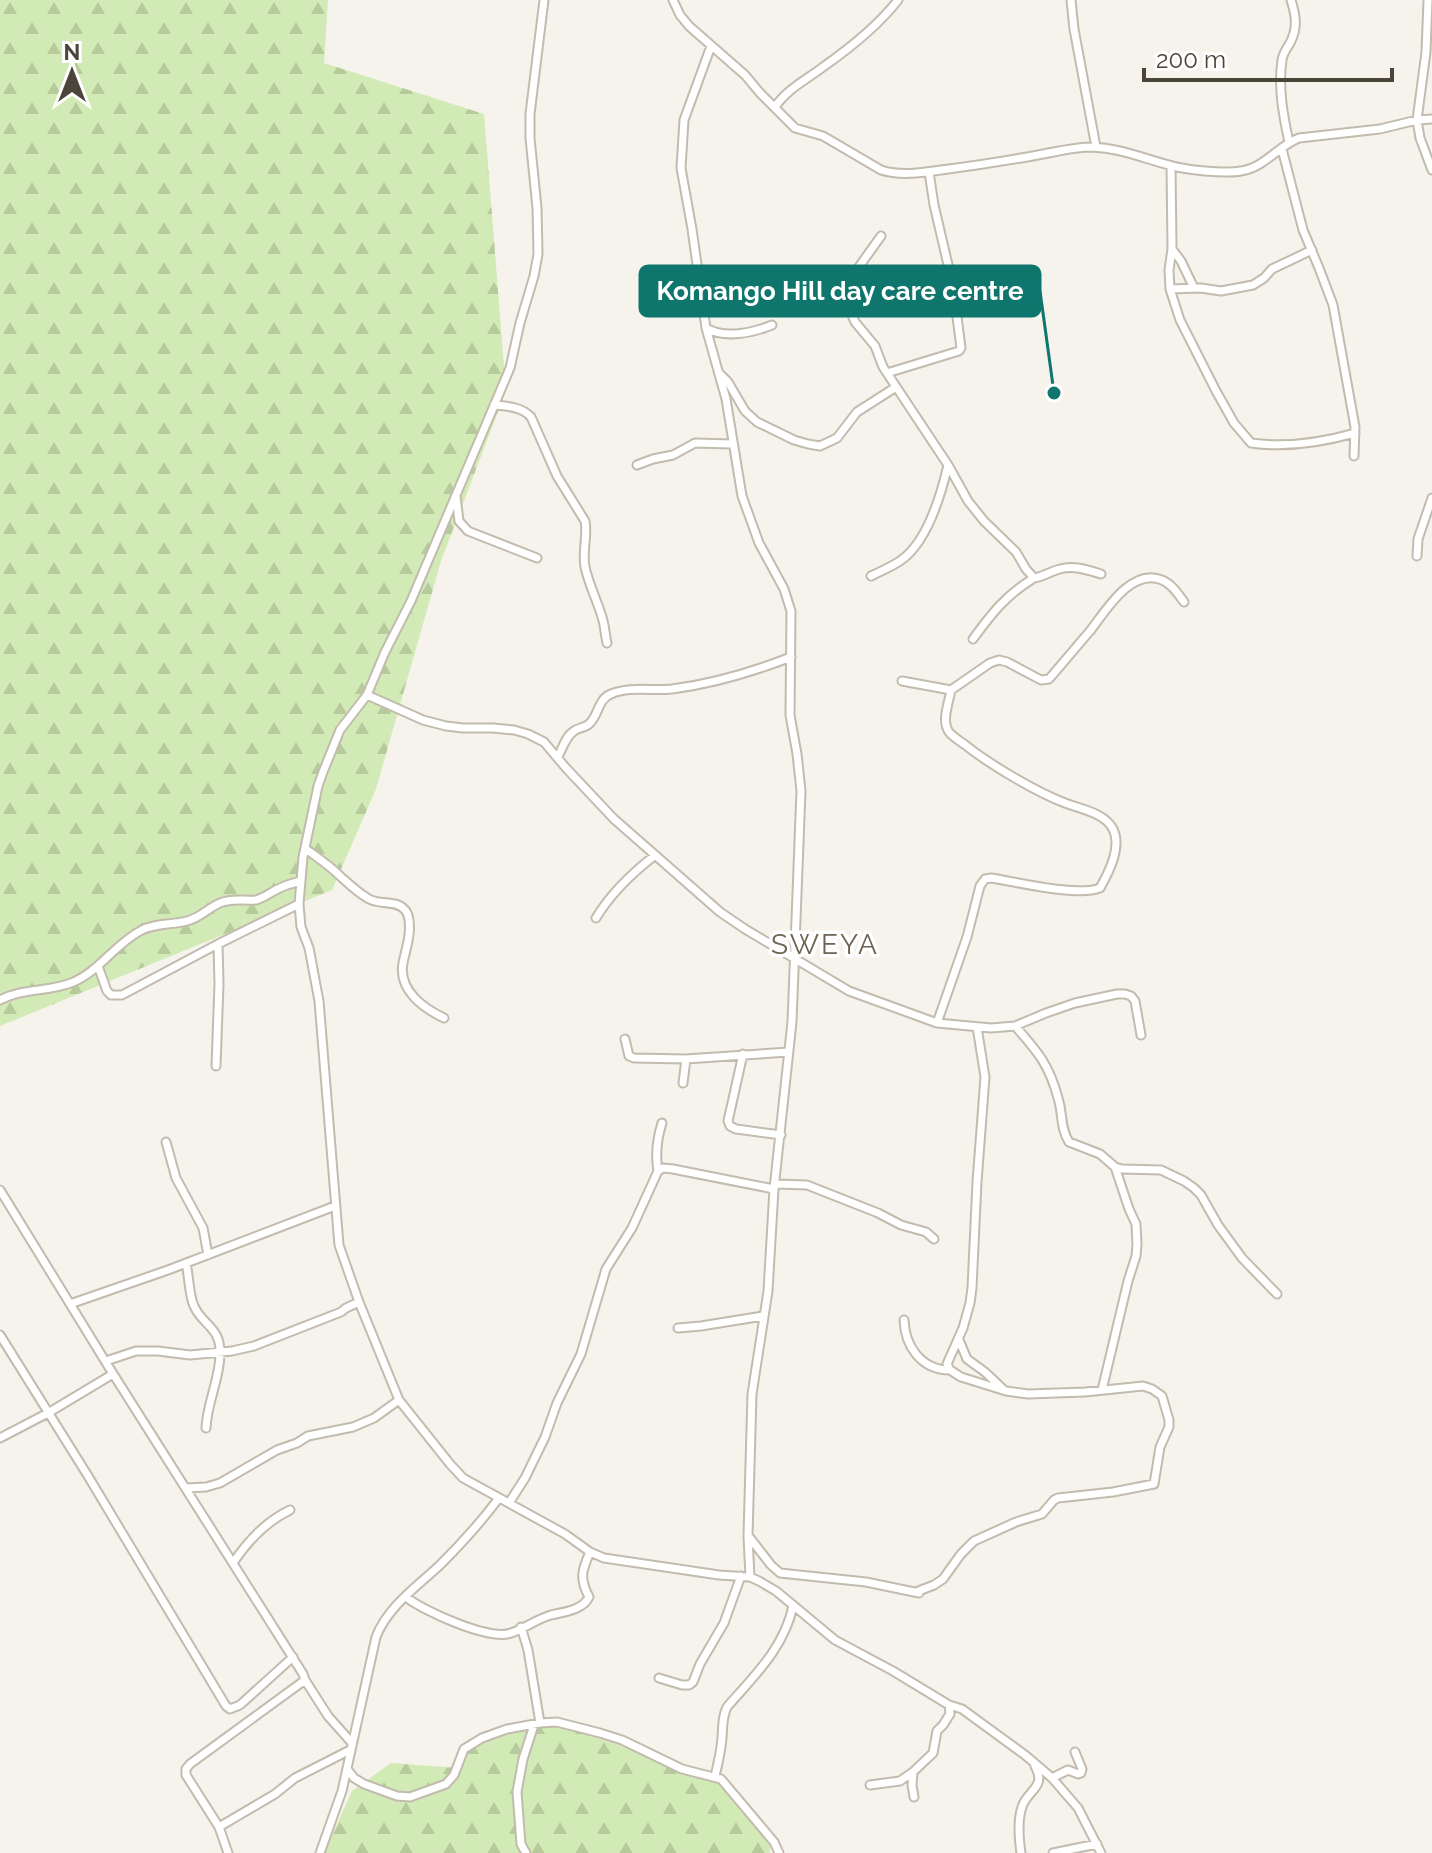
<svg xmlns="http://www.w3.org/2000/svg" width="1432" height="1853" viewBox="0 0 1432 1853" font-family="Raleway,sans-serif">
<defs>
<pattern id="forest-firs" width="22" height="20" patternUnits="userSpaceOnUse" patternTransform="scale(2)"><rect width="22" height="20" fill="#d2eab5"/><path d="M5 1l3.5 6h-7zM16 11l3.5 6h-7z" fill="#b6ca9c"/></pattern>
</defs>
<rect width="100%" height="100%" fill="#f6f3ec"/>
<path fill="url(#forest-firs)" d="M 0,0 L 328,0 L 324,63 L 484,114 L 506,391 L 441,561 L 376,789 L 332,890 L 0,1026 Z
M 542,1724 L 562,1725 L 633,1750 L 646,1757 L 680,1767 L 716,1780 L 770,1845 L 770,1853 L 324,1853 L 352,1791 L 391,1763 L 458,1768 C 462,1761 467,1750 473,1746 C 493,1731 520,1733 542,1724 Z"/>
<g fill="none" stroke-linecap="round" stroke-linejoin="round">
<defs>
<path id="minor" d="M 544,0 L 530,114 L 530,138 L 537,208 L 538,254 L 534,276 L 520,323 L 510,368 L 411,601 L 385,652 L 367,695 L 340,730 L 323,772 L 318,786 L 303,857 L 299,904 L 301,927 L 309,948 L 319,1001 L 339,1245 L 359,1302 L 399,1400 L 450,1464 L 463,1478 L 565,1534 L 590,1552 L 604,1558 L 719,1575 L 750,1577 L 759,1581 L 776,1591 L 835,1640 L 893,1671 L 949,1705 L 962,1709 L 1025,1755 L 1052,1778 L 1078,1808 L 1101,1853
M 673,0 L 680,15 L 689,26 L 745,75 L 760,93 L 795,128 L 823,136 L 881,170 C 900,176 921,173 941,170 C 973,166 1005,161 1038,155 C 1055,152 1074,147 1092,147 C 1120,148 1142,158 1169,165 C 1185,170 1225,174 1241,171 C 1264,168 1278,146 1299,138 L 1380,129 L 1417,120 L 1432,119
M 1071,0 L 1074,29 L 1096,147
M 1428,0 L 1426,52 L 1417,120 L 1420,138 L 1432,170
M 711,46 L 684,120 L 681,168 L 692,229 L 706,328 L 726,399 L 742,496 L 759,543 L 784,589 L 791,611 L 790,715 L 797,754 L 801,791 L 792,1022 L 774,1189 L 768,1291 L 752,1394 L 748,1536 L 750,1577
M 775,107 C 787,89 806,80 823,67 C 850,48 878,26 898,0
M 1289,142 C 1283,115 1278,87 1282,60 C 1283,53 1287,48 1290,43 C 1298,28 1296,16 1291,0
M 1282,149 L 1303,230 L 1319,268 L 1333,305 L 1355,427 L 1354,456
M 1171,166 L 1172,249 L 1169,270 L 1170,289 L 1180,320 L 1216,391 L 1234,423 L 1251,443 C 1287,448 1320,443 1355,433
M 1172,249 L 1181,261 L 1194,288
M 1170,289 L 1201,288 L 1221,291 L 1253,285 L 1264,278 L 1272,269 L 1312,250
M 706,328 C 725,339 752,333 772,325
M 887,373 L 959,351 L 961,348 L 953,286 L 934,205 L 929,172
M 720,374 L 728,382 L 745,411 L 757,422 L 794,440 L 808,444 L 820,446 L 837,438 L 857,412 L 896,387
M 494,405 C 507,406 522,407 531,417 L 557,476 L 585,521 C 588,536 582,550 585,567 C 589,585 597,600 602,617 C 605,626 605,635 607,643
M 637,465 L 653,459 L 673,455 L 695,443 L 732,444
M 948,465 L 968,501 L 984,521 L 1016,552 L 1026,569 L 1034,578 C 1043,577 1051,571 1060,569 C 1074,565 1088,570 1101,574
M 456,496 L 459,521 L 468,531 L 537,558
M 1417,556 L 1418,539 L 1432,498
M 871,576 C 881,571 891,567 900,561 C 927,543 941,495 948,465 L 883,367 L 875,346 L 855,322 L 848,306 L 851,282 L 856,271 L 881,236
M 973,639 C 992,613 1006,595 1034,578
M 902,681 L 951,690
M 367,695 L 423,720 L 446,726 L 463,728 L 493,728 L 514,730 L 528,734 L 544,742 L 566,768 L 614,819 L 720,912 L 745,929 L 849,991 L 937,1023 L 991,1028 L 1015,1026 L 1046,1013 L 1075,1003 L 1117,994 L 1125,994 L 1131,996 L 1135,1001 L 1141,1035
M 558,757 C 562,749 566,736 574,731 C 579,727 586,728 590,723 C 599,714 598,699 611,694 C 629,686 653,691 672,689 C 711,684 755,671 791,657
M 306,849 C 318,858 330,866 340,876 C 350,885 358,893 369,899 C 380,905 396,900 404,909 C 408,912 408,916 409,920 C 411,936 406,948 403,963 C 398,990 423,1008 444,1018
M 596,918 C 611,893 631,874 654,856
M 98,966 L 107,991 L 111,995 L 122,995 L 218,944 L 299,904
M 0,1000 C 22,988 48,992 71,983 C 99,972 114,945 140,931 C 154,923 172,925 187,921 C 200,918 208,908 220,903 C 232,898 243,901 256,900 C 264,898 271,892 278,889 C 285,885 293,883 301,881
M 937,1023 L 967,937 L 980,886 L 985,879 L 991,878 C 1017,882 1077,897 1100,888 C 1109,872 1122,847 1113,829 C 1105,813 1081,809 1065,803 C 1036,792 989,764 964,744 C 960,741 953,737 949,732 C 941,721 949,702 951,690 L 990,663 L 999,660 L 1007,662 L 1041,680 L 1049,679 C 1063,663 1076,647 1090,631 C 1105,612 1131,567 1162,580 C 1172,584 1178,594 1184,602
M 1015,1026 C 1037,1051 1049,1064 1058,1098 C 1063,1113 1060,1128 1069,1142 L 1100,1154 L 1115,1167 L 1122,1169 L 1161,1170 L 1184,1181 L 1194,1188 L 1201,1195 L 1218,1225 L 1242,1258 L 1277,1294
M 625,1039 L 629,1056 L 634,1058 L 686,1059 L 789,1052
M 743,1054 L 728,1121 L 730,1126 L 736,1129 L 781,1135
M 216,1066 L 219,984 L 218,944
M 683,1083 L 686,1059
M 166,1142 L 176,1178 L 203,1228 L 208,1255
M 658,1171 C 655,1154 657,1139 662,1123
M 775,1184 L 807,1185 L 878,1213 L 901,1225 L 926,1232 L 934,1239
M 0,1190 L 110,1369 L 303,1674 L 305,1680 L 328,1716 L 352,1743
M 186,1263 C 189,1275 189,1296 194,1306 C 202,1325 221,1327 220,1354 C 220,1379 207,1402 206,1428
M 70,1304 L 168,1270 L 335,1206
M 904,1320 C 905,1346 921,1370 950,1370
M 678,1328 L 701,1326 L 763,1316
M 0,1335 L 88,1476 L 226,1706 L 230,1709 L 240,1705 L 293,1657
M 959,1340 L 967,1359 L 985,1372 L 1004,1390
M 106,1361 L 136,1351 L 158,1351 L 190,1355 L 232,1351 L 254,1346 L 341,1312 L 346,1308 L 359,1302
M 1102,1390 L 1128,1281 L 1136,1256 L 1137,1244 L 1136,1224 L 1129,1209 L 1115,1167
M 0,1438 L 48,1413 L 113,1374
M 186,1488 L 206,1487 L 220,1483 L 277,1450 L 297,1443 L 308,1436 L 353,1427 L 374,1418 L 399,1400
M 509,1503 L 525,1478 L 545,1437 L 557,1403 L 581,1354 L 606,1269 L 632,1228 L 658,1171 L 663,1168 L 673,1169 L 774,1189
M 750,1538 L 771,1565 L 780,1573 L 866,1582 L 919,1593
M 233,1563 C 247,1542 267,1521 290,1510
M 916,1592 L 934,1585 L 943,1579 L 961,1554 L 974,1541 L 1016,1522 L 1042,1514 L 1054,1500 L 1058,1498 L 1113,1492 L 1154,1484 L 1160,1447 L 1169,1427 L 1169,1420 L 1162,1396 L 1152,1389 L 1143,1386 L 1085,1392 L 1028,1394 L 1006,1391 L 961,1377 L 950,1370 L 947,1364 L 963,1328 L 970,1303 L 972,1288 L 977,1182 L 985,1077 L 977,1027
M 406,1597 C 423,1611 490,1641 511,1633 C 525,1628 537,1619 551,1615 C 564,1612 583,1610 589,1597 C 579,1578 582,1570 590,1552
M 521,1627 L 528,1650 L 540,1723
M 659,1678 L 682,1685 L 689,1685 L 693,1682 L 700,1664 L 724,1623 L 741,1576
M 347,1769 L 354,1778 L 364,1784 L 397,1796 L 410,1797 L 446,1784 L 454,1775 L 464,1749 L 482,1738 L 507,1729 L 540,1723 L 557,1722 L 600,1733 L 622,1740 L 682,1769 L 721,1779 L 774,1842 L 779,1853
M 715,1776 C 718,1764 721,1751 722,1738 C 723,1725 722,1718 727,1707 C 755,1675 784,1648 793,1606
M 1052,1778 L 1068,1770 L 1078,1774 L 1081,1773 L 1082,1769 L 1075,1752
M 870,1785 L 900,1781 L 913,1772
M 914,1797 L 912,1785 L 913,1772 L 933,1753 L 937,1731 L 943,1725 L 950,1714 L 949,1705
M 219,1827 L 275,1794 L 295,1778 L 350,1750
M 228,1853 L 219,1827 L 186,1775 L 186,1769 L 190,1764 L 305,1680
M 320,1853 L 342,1791 L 376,1637 C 388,1606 418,1586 441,1564 C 462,1543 481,1522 499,1498
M 526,1853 L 521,1844 L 517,1792 L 523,1759 L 534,1725
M 1021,1853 C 1019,1839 1017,1821 1022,1807 C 1027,1790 1047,1788 1035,1766
M 1053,1853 L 1097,1844"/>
</defs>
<use href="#minor" stroke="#c2bbae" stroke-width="11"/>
<use href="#minor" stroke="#fff" stroke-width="7"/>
</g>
<g text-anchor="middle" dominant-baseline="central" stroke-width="7" stroke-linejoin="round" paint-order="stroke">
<g font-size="28" letter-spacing="2" fill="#6e6250" stroke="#fff">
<text x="825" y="944">SWEYA</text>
</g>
</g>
<path fill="none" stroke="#0f766e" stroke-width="3" d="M1054 393L1040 291"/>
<circle fill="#0f766e" stroke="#fff" stroke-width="3" cx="1054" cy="393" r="8"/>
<rect fill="#0f766e" stroke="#0f766e" stroke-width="3" x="640" y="266" width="400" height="50" rx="8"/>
<g font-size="26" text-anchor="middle" font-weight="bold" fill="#fff">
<text x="840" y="300">Komango Hill day care centre</text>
</g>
<g transform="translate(72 72)" stroke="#ffffff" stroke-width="6" paint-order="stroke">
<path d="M0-6L14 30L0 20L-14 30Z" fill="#4b4439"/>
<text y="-12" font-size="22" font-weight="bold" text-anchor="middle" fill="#4b4439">N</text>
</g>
<path d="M1144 68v12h248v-12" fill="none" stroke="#4b4439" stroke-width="4"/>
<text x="1156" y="68" font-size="24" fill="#4b4439" stroke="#ffffff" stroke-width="6" paint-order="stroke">200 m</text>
</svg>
